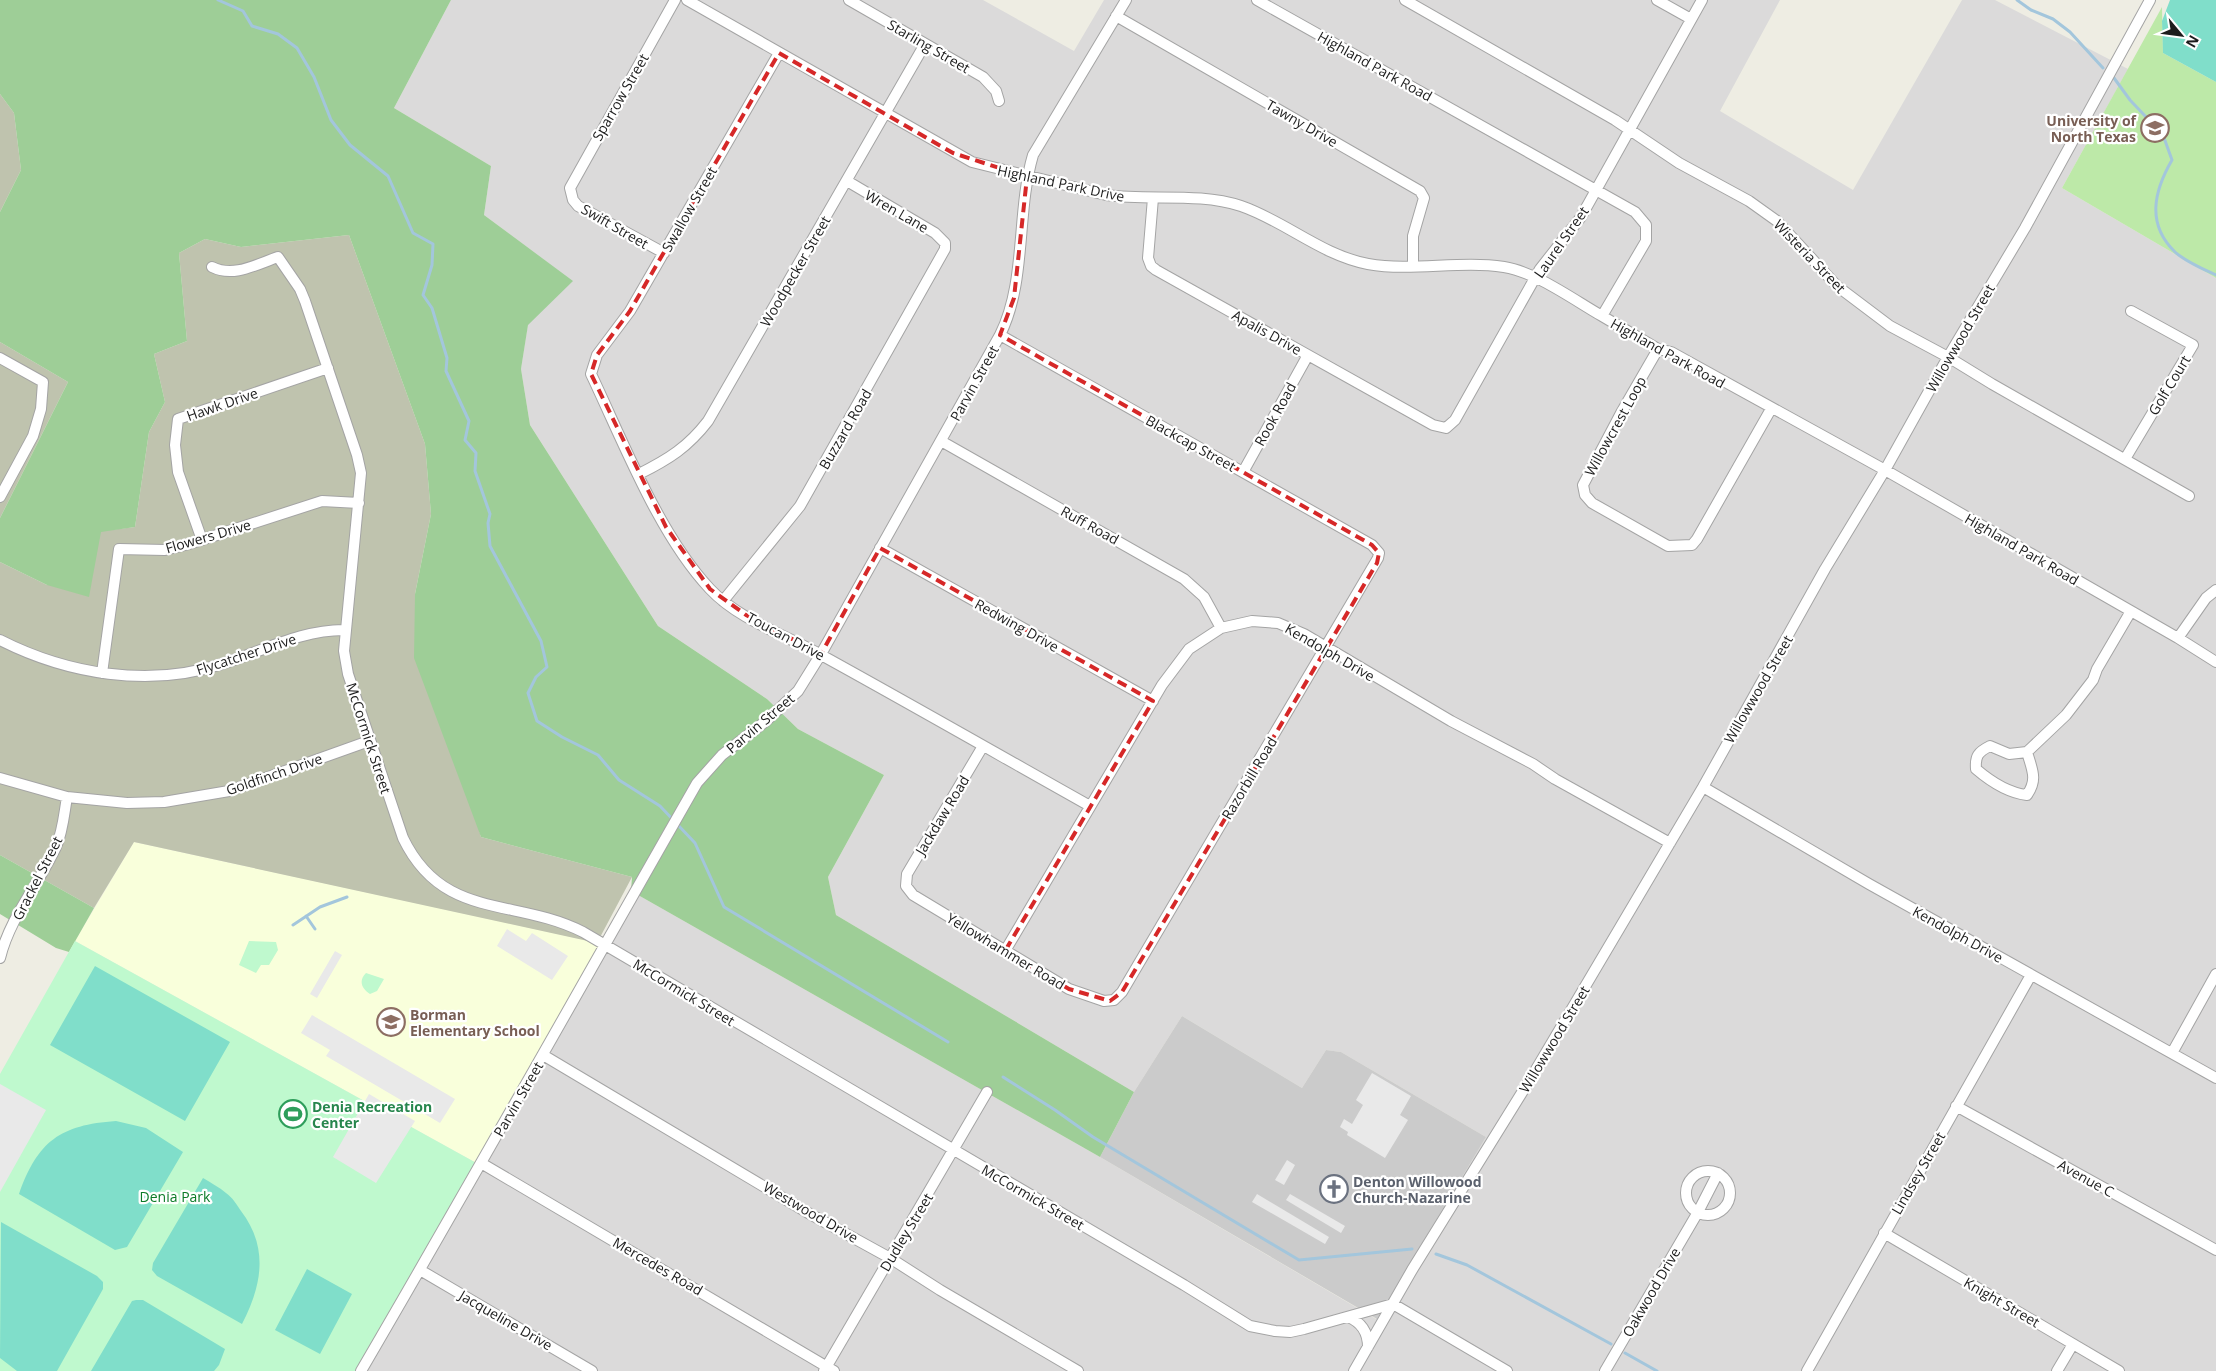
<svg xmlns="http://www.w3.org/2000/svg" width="2216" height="1371" viewBox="0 0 2216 1371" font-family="'Open Sans',sans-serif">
<rect width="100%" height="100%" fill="#eeede3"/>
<path fill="#dbdada" d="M 451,0 L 983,0 L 1074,51 L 1104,0 L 1780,0 L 1720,111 L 1853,190 L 1962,0 L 1995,0 L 2128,69 L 2062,188 L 2216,278 L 2216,1371 L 362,1371 L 631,891 L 1100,1157 L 1376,1319 L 1486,1137 L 1341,1052 L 1326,1050 L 1302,1088 L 1182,1016 L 1134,1092 L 836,915 L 828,877 L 884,775 L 798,729 L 767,699 L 658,626 L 530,425 L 521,369 L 528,324 L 572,281 L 484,215 L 491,166 L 394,108 Z"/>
<path fill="#f9ffdb" d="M 134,842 L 604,944 L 480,1165 L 75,941 Z"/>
<path fill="#cbcbcb" d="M 1182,1016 L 1302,1088 L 1326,1050 L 1341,1052 L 1486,1137 L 1377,1319 L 1100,1157 L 1134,1092 Z"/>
<path fill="#bfc3ae" d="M 0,94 L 14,113 L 21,170 L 0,212 Z
M 349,235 L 425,444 L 431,514 L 415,594 L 481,837 L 632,877 L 597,943 L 134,842 L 94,908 L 0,855 L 0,562 L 47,585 L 101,531 L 135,527 L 149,432 L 165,402 L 154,354 L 187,341 L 179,253 L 205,239 L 241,247 Z
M 0,342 L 68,382 L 0,518 Z"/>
<path fill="#bde9a8" d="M 2162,7 L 2163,53 L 2216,82 L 2216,278 L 2062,188 Z"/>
<path fill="#9ece97" d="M 0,0 L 451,0 L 394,108 L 491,166 L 484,215 L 573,281 L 528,325 L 521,369 L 530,425 L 658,626 L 767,699 L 798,729 L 884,775 L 828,877 L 836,915 L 1134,1092 L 1100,1157 L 631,891 L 632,877 L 481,837 L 414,658 L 415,594 L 431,514 L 425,444 L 349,235 L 241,247 L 205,239 L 179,253 L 187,341 L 154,354 L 165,402 L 149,432 L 135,527 L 101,532 L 89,597 L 47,585 L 0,562 L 0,518 L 68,382 L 0,342 L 0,212 L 21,170 L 14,113 L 0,94 Z
M 0,855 L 94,908 L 69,952 L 56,948 L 0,914 Z"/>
<path fill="#bff9ce" d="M 75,941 L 480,1165 L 362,1371 L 0,1371 L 0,1074 Z
M 249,941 L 276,942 L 278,950 L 269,965 L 261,965 L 256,973 L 239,965 Z
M 366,973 L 384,979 L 377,991 L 370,994 C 362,989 358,981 366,973 Z"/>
<path fill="#80deca" d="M 2170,0 L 2216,0 L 2216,82 L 2163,53 L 2162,21 Z
M 95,966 L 230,1042 L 185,1121 L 50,1045 Z
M 116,1121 L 146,1128 L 183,1152 L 127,1247 L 115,1250 L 19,1194 C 38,1141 60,1125 116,1121 Z
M 203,1178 C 211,1183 219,1187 226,1193 C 232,1197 237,1205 241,1211 C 269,1248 262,1285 242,1324 L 157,1276 L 152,1270 L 153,1263 Z
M 1,1222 L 97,1276 L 103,1282 L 103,1289 L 57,1371 L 17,1371 L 0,1358 Z
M 307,1269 L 352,1294 L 320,1354 L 275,1330 Z
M 136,1300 L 143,1300 L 225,1349 L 219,1365 L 214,1371 L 91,1371 L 132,1301 Z"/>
<path fill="#e9e9e9" d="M 507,929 L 526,941 L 532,933 L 568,956 L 552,980 L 497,946 Z
M 335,951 L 342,955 L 317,998 L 310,994 Z
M 312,1015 L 455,1099 L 440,1123 L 326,1056 L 330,1050 L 301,1033 Z
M 1372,1073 L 1411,1096 L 1400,1115 L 1408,1120 L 1385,1158 L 1347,1135 L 1348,1132 L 1340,1127 L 1344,1119 L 1352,1124 L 1363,1105 L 1356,1100 Z
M 0,1084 L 46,1110 L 0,1192 Z
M 369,1094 L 415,1121 L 376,1183 L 333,1157 Z
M 1287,1160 L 1295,1165 L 1284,1185 L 1275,1180 Z
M 1257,1194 L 1329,1237 L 1325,1244 L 1252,1202 Z
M 1290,1194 L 1345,1226 L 1341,1233 L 1286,1200 Z"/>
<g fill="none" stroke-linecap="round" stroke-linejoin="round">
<path stroke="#a3c6dc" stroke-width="3" d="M 218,0 L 243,11 L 252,26 L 278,34 L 297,48 L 314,77 L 331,120 L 350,145 L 388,176 L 413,233 L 433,244 L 432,265 L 423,295 L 432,308 L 447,358 L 446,371 L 469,421 L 465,440 L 476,453 L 475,471 L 490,514 L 488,523 L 490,546 L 541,641 L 547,667 L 536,677 L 528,693 L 537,721 L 562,737 L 598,755 L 619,780 L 660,806 L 695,843 L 724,907 L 948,1042
M 2017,0 L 2031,10 L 2053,19 L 2070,32 L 2103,68
M 2114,78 L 2130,100 L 2163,135 L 2172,160 C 2154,191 2146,224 2175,252 C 2186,262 2203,269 2216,275
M 306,916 L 315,929
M 293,925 L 320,907 L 347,897
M 1003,1077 L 1055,1110 L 1093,1137 L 1299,1260 L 1412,1249
M 1436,1254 L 1467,1265 L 1611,1344
M 1625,1353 L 1657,1371"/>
<defs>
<path id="minor" d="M 687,0 L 972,162 L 1106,195 C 1150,201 1198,192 1241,206 C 1285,221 1321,255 1368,264 C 1413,272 1459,260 1504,267 C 1536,272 1574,300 1602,316
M 849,0 L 983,77 L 996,91 L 999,101
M 1257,0 L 1635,212 L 1646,225 L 1646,241 L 1602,316 L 1658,349 L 1671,352 L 1885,470 L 2178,638 L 2216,662
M 1405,0 L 1615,120 L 1679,163 L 1749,201 L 1777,221 L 1837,286 L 1890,326 L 1948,357 L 1992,384 L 2189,496
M 1657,0 L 1691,19
M 1116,16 L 1420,191 L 1424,198 L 1413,236 L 1413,266
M 779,53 L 630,311 L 597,355 L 591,374 C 623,441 659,535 710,589 C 739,620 786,635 823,656 C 912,705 1001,756 1090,806
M 1153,198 L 1148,258 L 1151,266 L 1156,270 L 1433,425 L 1446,428 L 1455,420 L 1540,269 L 1581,217 L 1702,0
M 664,253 L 578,206 L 573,200 L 570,188 L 675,0
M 212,267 C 234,278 257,264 278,257 L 300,289 L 305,301 L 357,455 L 361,473 L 344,651 L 348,674 L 403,838 C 443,921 514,897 583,932 L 1184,1285 L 1250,1326 L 1275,1331 L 1290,1332 L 1304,1329 L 1393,1304 L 1507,1371
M 1658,349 L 1621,413 L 1583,485 L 1585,495 L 1592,503 L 1668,546 L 1692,545 L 1697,539 L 1771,409
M 0,358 L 43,382 L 41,409 L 33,436 L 0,497
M 941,441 L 1184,579 L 1204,597 L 1221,628
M 2125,459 L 2193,345 L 2131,311
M 1243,472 L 1308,355
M 639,474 C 669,459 688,447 708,421 L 925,44
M 202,540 L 178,472 L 175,445 L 178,419 L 328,368
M 880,548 L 1153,701
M 723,601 L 800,506 L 945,249 L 945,243 L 935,233 L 847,181
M 2178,638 L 2206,598 L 2216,590
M 0,640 C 67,674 149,688 222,664 C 263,651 303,629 346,630
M 102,673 L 119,549 L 165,550 L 189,544 L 322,501 L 359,503
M 983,746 L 907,874 L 906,886 L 913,895 L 1069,989 L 1104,1001 L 1114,1000 L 1122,992 L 1378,558 L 1379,553 L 1372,545 L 1000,335
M 2027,752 C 2032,770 2038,779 2027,795 C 2009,793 1990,781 1976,769 C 1975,756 1978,752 1990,746 L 2009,754 L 2027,752 L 2066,715 L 2093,680 L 2097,669 L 2131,611
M 0,778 L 67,797 L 127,803 L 164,802 L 229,791 L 369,741
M 1703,787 L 1869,884 L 2216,1078
M 1005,951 L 1162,685 L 1189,649 L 1221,628 L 1252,621 L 1278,623 L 1304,634 L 1451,721 L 1533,764 L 1555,779 L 1670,843
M 0,958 C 10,917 39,884 56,847 C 63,831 64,814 67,797
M 2172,1053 L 2216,974
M 543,1055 L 810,1214 L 890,1258 L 940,1290 L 1078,1371
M 1956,1106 L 2216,1250
M 481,1163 L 834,1371
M1686 1193a22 22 0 1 1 44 0a22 22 0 1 1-44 0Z
M 1884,1233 L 2119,1371
M 420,1270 L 592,1371
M 1348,1317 C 1361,1322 1368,1332 1368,1347
M 361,1371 C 475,1176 585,979 697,783 L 722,755 L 766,721 L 798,691 L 821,654 L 1000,335 C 1027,281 1016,213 1033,155 L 1126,0
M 824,1371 L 987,1092
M 1354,1371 L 1412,1270 L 1531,1078 L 1703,787 L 1825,569 L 1885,470 L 1948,357 L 2025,228 L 2150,0
M 1605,1371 L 1698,1212 L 1718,1173
M 1807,1371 L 2031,975
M 2057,1371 L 2073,1344"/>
</defs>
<use href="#minor" stroke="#a4a4a4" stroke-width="12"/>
<use href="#minor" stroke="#fff" stroke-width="10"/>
</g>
<path fill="none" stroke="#d62828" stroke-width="4" stroke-dasharray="10 6" stroke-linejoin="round" d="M 779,53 L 953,153 L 1027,177 L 1014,298 L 1000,335 L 1372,545 L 1379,553 L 1377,563 L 1122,992 L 1110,1001 L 1069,989 L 1005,951 L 1153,701 L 880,548 L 821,654 L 746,615 L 710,589 L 666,527 L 591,374 L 597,355 L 630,311 Z"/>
<defs>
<symbol id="university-ring" viewBox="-11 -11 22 22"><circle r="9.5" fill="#fff" stroke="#8d6e63" stroke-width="1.5"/><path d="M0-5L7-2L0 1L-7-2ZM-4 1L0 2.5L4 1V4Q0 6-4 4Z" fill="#8d6e63"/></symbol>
<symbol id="school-ring" viewBox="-11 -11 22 22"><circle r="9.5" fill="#fff" stroke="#8d6e63" stroke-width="1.5"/><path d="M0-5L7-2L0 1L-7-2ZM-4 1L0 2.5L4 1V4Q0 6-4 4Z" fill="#8d6e63"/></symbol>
<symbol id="stadium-ring" viewBox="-11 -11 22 22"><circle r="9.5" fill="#fff" stroke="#2e9e5b" stroke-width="1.5"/><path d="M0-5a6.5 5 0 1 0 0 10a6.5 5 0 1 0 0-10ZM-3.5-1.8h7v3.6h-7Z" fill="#2e9e5b"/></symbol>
<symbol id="church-ring" viewBox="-11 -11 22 22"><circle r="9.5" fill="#fff" stroke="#6b7280" stroke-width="1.5"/><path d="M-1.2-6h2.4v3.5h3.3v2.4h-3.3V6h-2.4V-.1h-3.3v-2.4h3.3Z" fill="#6b7280"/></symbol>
</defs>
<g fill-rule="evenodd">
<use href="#university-ring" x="2139" y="112" width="32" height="32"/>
<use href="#school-ring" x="375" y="1006" width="32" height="32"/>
<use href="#stadium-ring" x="277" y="1098" width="32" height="32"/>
<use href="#church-ring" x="1318" y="1173" width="32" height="32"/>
</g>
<g text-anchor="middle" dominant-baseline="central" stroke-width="4.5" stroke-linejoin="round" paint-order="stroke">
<g font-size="14" fill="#1d1d1d" stroke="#fff">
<text transform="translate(929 46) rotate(30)">Starling Street</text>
<text transform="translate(1375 66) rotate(29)">Highland Park Road</text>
<text transform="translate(620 97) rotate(-60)">Sparrow Street</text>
<text transform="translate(1302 123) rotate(30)">Tawny Drive</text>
<text transform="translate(1061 183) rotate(12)">Highland Park Drive</text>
<text transform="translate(689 209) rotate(-60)">Swallow Street</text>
<text transform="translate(897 211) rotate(30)">Wren Lane</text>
<text transform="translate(615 226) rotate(30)">Swift Street</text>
<text transform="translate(1561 242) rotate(-55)">Laurel Street</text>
<text transform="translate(1810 256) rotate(46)">Wisteria Street</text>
<text transform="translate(795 271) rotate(-60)">Woodpecker Street</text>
<text transform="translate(1267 332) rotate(29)">Apalis Drive</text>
<text transform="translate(1960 338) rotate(-60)">Willowwood Street</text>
<text transform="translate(1668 353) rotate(29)">Highland Park Road</text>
<text transform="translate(974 383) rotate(-61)">Parvin Street</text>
<text transform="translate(2169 385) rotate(-59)">Golf Court</text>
<text transform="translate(222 404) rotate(-19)">Hawk Drive</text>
<text transform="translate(1275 414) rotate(-61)">Rook Road</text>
<text transform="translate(1615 426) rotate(-61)">Willowcrest Loop</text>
<text transform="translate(845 429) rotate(-60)">Buzzard Road</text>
<text transform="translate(1191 443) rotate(29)">Blackcap Street</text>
<text transform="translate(1090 525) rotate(29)">Ruff Road</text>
<text transform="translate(208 536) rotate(-16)">Flowers Drive</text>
<text transform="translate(2022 549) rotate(30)">Highland Park Road</text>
<text transform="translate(1017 625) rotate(29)">Redwing Drive</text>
<text transform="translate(786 636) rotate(28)">Toucan Drive</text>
<text transform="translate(1330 652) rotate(30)">Kendolph Drive</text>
<text transform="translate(246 654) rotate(-18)">Flycatcher Drive</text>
<text transform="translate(1758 689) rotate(-60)">Willowwood Street</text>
<text transform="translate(760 723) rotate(-40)">Parvin Street</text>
<text transform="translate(369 738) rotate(72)">McCormick Street</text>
<text transform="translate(274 774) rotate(-19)">Goldfinch Drive</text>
<text transform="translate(1249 778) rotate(-59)">Razorbill Road</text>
<text transform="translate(942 815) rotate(-59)">Jackdaw Road</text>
<text transform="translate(37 878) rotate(-63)">Grackel Street</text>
<text transform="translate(1958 934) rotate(29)">Kendolph Drive</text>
<text transform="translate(1006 951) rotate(31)">Yellowhammer Road</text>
<text transform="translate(684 992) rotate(31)">McCormick Street</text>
<text transform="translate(1554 1039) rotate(-59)">Willowwood Street</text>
<text transform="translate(518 1099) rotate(-60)">Parvin Street</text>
<text transform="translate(1918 1173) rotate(-60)">Lindsey Street</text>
<text transform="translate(2086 1178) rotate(29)">Avenue C</text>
<text transform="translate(1033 1197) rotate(30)">McCormick Street</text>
<text transform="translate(811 1212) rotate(30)">Westwood Drive</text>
<text transform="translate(906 1232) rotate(-59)">Dudley Street</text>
<text transform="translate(658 1266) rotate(30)">Mercedes Road</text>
<text transform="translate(1651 1292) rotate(-60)">Oakwood Drive</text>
<text transform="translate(2002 1302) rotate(30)">Knight Street</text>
<text transform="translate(506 1320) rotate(30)">Jacqueline Drive</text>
</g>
<g font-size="14" font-weight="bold" fill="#785e54" stroke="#fff" text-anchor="end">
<text x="2136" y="120">University of<tspan x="2136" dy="16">North Texas</tspan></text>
<text x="410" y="1014" text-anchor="start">Borman<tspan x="410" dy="16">Elementary School</tspan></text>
</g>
<g font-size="14" font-weight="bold" fill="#27864d" stroke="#fff" text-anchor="start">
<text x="312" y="1106">Denia Recreation<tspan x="312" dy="16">Center</tspan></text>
</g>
<g font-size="14" font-weight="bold" fill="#5b616d" stroke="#fff" text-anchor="start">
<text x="1353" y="1181">Denton Willowood<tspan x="1353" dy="16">Church-Nazarine</tspan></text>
</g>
<g font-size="14" fill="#0b7b27" stroke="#fff">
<text x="175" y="1196">Denia Park</text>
</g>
</g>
<g transform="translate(2181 35) rotate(119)" stroke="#ffffff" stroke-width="4" paint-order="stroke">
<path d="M0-4L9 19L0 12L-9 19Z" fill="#1d1d1d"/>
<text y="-8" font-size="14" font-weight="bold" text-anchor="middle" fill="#1d1d1d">N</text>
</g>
</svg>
